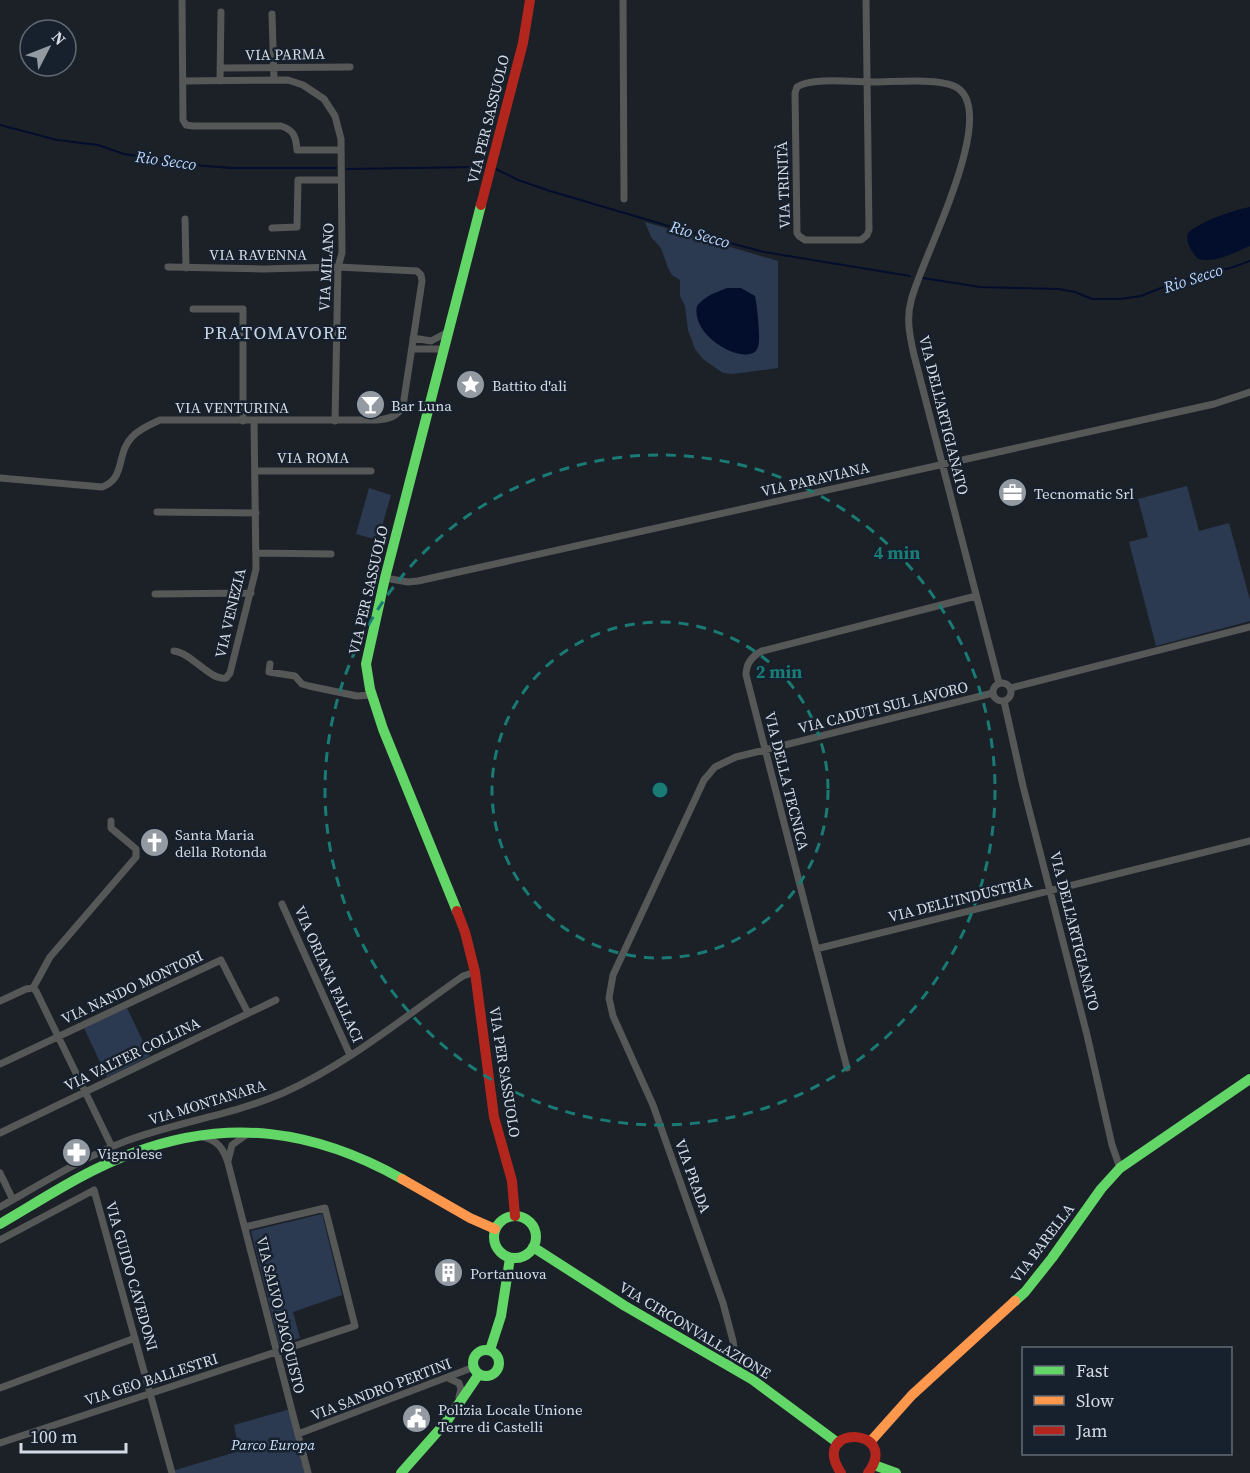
<svg xmlns="http://www.w3.org/2000/svg" width="1250" height="1473" viewBox="0 0 1250 1473" font-family="'Source Serif 4',serif">
<rect width="100%" height="100%" fill="#1c2128"/>
<path fill="#2b3a51" d="M 645,222 L 778,261 L 778,368 L 733,374 L 723,373 L 703,359 L 695,349 L 688,330 L 685,306 L 680,296 L 680,280 L 672,275 L 668,268 L 661,248 L 651,237 Z
M 1187,486 L 1199,531 L 1229,523 L 1250,600 L 1250,621 L 1156,646 L 1129,542 L 1148,537 L 1138,499 Z
M 369,488 L 391,495 L 378,540 L 356,534 Z
M 127,1008 L 150,1056 L 107,1077 L 84,1028 Z
M 322,1214 L 342,1295 L 293,1312 L 300,1338 L 279,1344 L 251,1231 Z
M 294,1408 L 312,1473 L 172,1473 L 172,1471 L 239,1451 L 234,1425 Z"/>
<path fill="#030d2c" d="M 1250,207 L 1250,246 C 1233,253 1217,263 1198,259 C 1192,252 1185,243 1188,233 C 1201,221 1233,210 1250,207 Z
M 727,288 L 741,288 L 755,296 C 757,305 761,339 758,347 C 751,369 690,339 697,306 C 706,295 715,293 727,288 Z"/>
<g fill="none" stroke-linecap="round" stroke-linejoin="round">
<path stroke="#030d2c" stroke-width="2" d="M 0,125 L 57,140 L 98,145 L 124,154 L 158,159 L 169,158 L 180,164 L 232,168 L 336,168
M 347,169 L 475,167
M 496,169 L 518,180 L 550,191 L 682,230 L 764,252 L 910,276
M 923,278 L 980,287 L 1059,289 L 1075,292 L 1092,299 L 1120,299 L 1141,296 L 1176,282 L 1230,268 L 1250,261"/>
<path stroke="#555857" stroke-width="7" d="M 182,0 L 183,120 L 186,125 L 193,126 L 281,126 C 294,130 296,137 297,150 L 341,150
M 623,0 L 624,199
M 866,0 L 869,230 L 867,235 L 861,240 L 805,240 L 799,236 L 797,233 L 795,93 L 797,87 C 810,77 855,82 873,82 C 893,82 937,78 954,86 C 1004,108 919,263 911,301 C 906,319 910,337 914,355 L 999,683
M 272,14 L 274,80
M 220,68 L 350,67
M 183,81 L 288,80 L 303,85 L 324,99 L 335,116 L 341,139 L 342,253 L 338,267 L 335,421
M 220,81 L 221,12
M 185,219 L 186,268
M 272,228 L 297,227 L 298,180 L 341,180
M 193,309 L 243,309 L 243,421
M 413,338 L 431,341 L 448,332
M 412,349 L 438,349 L 443,351
M 255,471 L 371,471
M 0,478 L 102,487 C 126,479 116,453 132,437 C 139,429 151,424 160,420 L 377,420 C 388,419 397,417 403,406 L 422,281 L 421,275 L 417,271 L 338,267 L 263,269 L 168,267
M 157,512 L 256,513
M 256,553 L 331,554
M 385,578 L 408,582 L 418,581 L 1214,404 L 1250,392
M 155,594 L 251,593
M 174,651 C 192,653 210,681 226,678 L 230,673 L 256,569 L 254,421
M 270,664 L 269,672 L 295,676 L 302,684 L 309,686 L 357,696 L 371,695
M993 692a9 9 0 1 1 18 0a9 9 0 1 1-18 0Z
M 1011,688 L 1250,627
M 1004,701 L 1023,786 L 1087,1035 L 1112,1145 L 1120,1168
M 282,904 L 350,1055
M 816,949 L 1250,841
M 33,988 L 50,957 L 136,857 L 136,849 L 111,828 L 111,821
M 0,1001 L 26,989 L 33,988 L 36,991 L 112,1147
M 0,1064 L 221,960 L 248,1013
M 847,1068 L 746,675 C 746,663 752,656 762,651 L 976,596
M 0,1133 L 276,1000
M 203,1137 C 218,1140 224,1150 228,1163 L 308,1473
M 228,1161 L 232,1145 L 246,1135
M 0,1173 L 13,1200
M 0,1207 C 41,1184 82,1158 126,1141 C 177,1122 232,1115 283,1093 C 348,1064 404,1017 463,976 L 475,972
M 0,1240 L 94,1190 L 172,1473
M 729,1367 L 734,1348 L 733,1341 L 723,1303 L 653,1105 L 613,1016 L 609,998 L 613,975 L 704,780 L 715,767 L 736,757 L 993,693
M 448,1378 L 459,1383 L 461,1389 L 459,1397
M 0,1388 L 135,1338
M 298,1434 L 474,1367
M 0,1443 L 355,1326 L 325,1208 L 245,1227"/>
<path stroke="#63d668" stroke-width="10" d="M 457,911 L 383,729 L 370,689 L 366,664 L 385,578 L 481,205
M494 1237a21 21 0 1 1 42 0a21 21 0 1 1-42 0Z
M 0,1224 C 43,1199 86,1170 133,1153 C 229,1117 315,1130 402,1179
M 533,1247 L 625,1306 L 753,1380 L 838,1443
M 1015,1301 L 1025,1292 L 1052,1258 L 1101,1189 L 1120,1168 L 1250,1079
M473 1363a13 13 0 1 1 26 0a13 13 0 1 1-26 0Z
M 490,1350 L 501,1316 L 510,1258
M 874,1465 L 896,1473
M 401,1473 L 447,1421 L 479,1374"/>
<path stroke="#ff974d" stroke-width="10" d="M 402,1179 L 470,1218 L 495,1229
M 870,1442 L 912,1395 L 1015,1301"/>
<path stroke="#b3261e" stroke-width="10" d="M 481,205 L 523,43 L 530,0
M 457,911 L 465,932 L 475,972 L 494,1117 L 512,1181 L 515,1216
M 841,1473 C 808,1423 902,1427 868,1473"/>
</g>
<g fill="none" stroke="#197b74" stroke-width="3" stroke-dasharray="10 8">
<circle cx="660" cy="790" r="168"/>
<circle cx="660" cy="790" r="335"/>
</g>
<defs>
<symbol id="sight-disc" viewBox="-11 -11 22 22"><circle r="9.5" fill="#949aa2" stroke="#17202d"/><path d="M0-6L1.8-2.2L6-1.7L2.9 1.2L3.7 5.4L0 3.3L-3.7 5.4L-2.9 1.2L-6-1.7L-1.8-2.2Z" fill="#fff"/></symbol>
<symbol id="bar-disc" viewBox="-11 -11 22 22"><circle r="9.5" fill="#949aa2" stroke="#17202d"/><path d="M-6-5H6L.8 .8V4.5H3.5V6h-7V4.5H-.8V.8Z" fill="#fff"/></symbol>
<symbol id="office-disc" viewBox="-11 -11 22 22"><circle r="9.5" fill="#949aa2" stroke="#17202d"/><path d="M-6-3h4V-5.5h4V-3h4V5H-6ZM-1-4.5V-3h2v-1.5ZM-6 0V1H6V0Z" fill="#fff"/></symbol>
<symbol id="church-disc" viewBox="-11 -11 22 22"><circle r="9.5" fill="#949aa2" stroke="#17202d"/><path d="M-1.2-6h2.4v3.5h3.3v2.4h-3.3V6h-2.4V-.1h-3.3v-2.4h3.3Z" fill="#fff"/></symbol>
<symbol id="pharmacy-disc" viewBox="-11 -11 22 22"><circle r="9.5" fill="#949aa2" stroke="#17202d"/><path d="M-2-6h4v4h4v4h-4v4h-4v-4h-4v-4h4Z" fill="#fff"/></symbol>
<symbol id="building-disc" viewBox="-11 -11 22 22"><circle r="9.5" fill="#949aa2" stroke="#17202d"/><path d="M-4-6H4V6H1V3H-1V6H-4ZM-2.5-4.3h1.7v1.8h-1.7ZM.8-4.3h1.7v1.8H.8ZM-2.5-1h1.7V.8h-1.7ZM.8-1h1.7V.8H.8Z" fill="#fff"/></symbol>
<symbol id="civic-disc" viewBox="-11 -11 22 22"><circle r="9.5" fill="#949aa2" stroke="#17202d"/><path d="M-.6-6.5H3V-4.5H.6V-3L4-1V1h2V6H-6V1h2V-1L-.6-3ZM-1.2 2.5V6h2.4V2.5Z" fill="#fff"/></symbol>
</defs>
<g fill-rule="evenodd">
<use href="#sight-disc" x="454" y="368" width="33" height="33"/>
<use href="#bar-disc" x="354" y="388" width="33" height="33"/>
<use href="#office-disc" x="996" y="476" width="33" height="33"/>
<use href="#church-disc" x="138" y="826" width="33" height="33"/>
<use href="#pharmacy-disc" x="60" y="1136" width="33" height="33"/>
<use href="#building-disc" x="432" y="1256" width="33" height="33"/>
<use href="#civic-disc" x="400" y="1402" width="33" height="33"/>
</g>
<g text-anchor="middle" dominant-baseline="central" stroke-width="5" stroke-linejoin="round" paint-order="stroke">
<g font-size="15" fill="#d4dbe4" stroke="#17202d">
<text transform="translate(285 54) rotate(-1)">VIA PARMA</text>
<text transform="translate(488 119) rotate(-76)">VIA PER SASSUOLO</text>
<text transform="translate(783 185) rotate(-92)">VIA TRINITÀ</text>
<text x="258" y="254">VIA RAVENNA</text>
<text transform="translate(326 267) rotate(-87)">VIA MILANO</text>
<text x="232" y="407">VIA VENTURINA</text>
<text transform="translate(944 415) rotate(76)">VIA DELL'ARTIGIANATO</text>
<text x="313" y="457">VIA ROMA</text>
<text transform="translate(815 479) rotate(-13)">VIA PARAVIANA</text>
<text transform="translate(368 590) rotate(-77)">VIA PER SASSUOLO</text>
<text transform="translate(230 613) rotate(-77)">VIA VENEZIA</text>
<text transform="translate(883 707) rotate(-14)">VIA CADUTI SUL LAVORO</text>
<text transform="translate(787 781) rotate(76)">VIA DELLA TECNICA</text>
<text transform="translate(960 899) rotate(-14)">VIA DELL’INDUSTRIA</text>
<text transform="translate(1075 931) rotate(76)">VIA DELL'ARTIGIANATO</text>
<text transform="translate(329 974) rotate(66)">VIA ORIANA FALLACI</text>
<text transform="translate(132 987) rotate(-25)">VIA NANDO MONTORI</text>
<text transform="translate(132 1054) rotate(-26)">VIA VALTER COLLINA</text>
<text transform="translate(505 1072) rotate(81)">VIA PER SASSUOLO</text>
<text transform="translate(207 1102) rotate(-17)">VIA MONTANARA</text>
<text transform="translate(693 1176) rotate(70)">VIA PRADA</text>
<text transform="translate(1042 1243) rotate(-53)">VIA BARELLA</text>
<text transform="translate(132 1276) rotate(74)">VIA GUIDO CAVEDONI</text>
<text transform="translate(281 1315) rotate(76)">VIA SALVO D'ACQUISTO</text>
<text transform="translate(695 1330) rotate(31)">VIA CIRCONVALLAZIONE</text>
<text transform="translate(151 1379) rotate(-18)">VIA GEO BALLESTRI</text>
<text transform="translate(381 1389) rotate(-21)">VIA SANDRO PERTINI</text>
</g>
<g font-size="15" fill="#d4dbe4" stroke="#17202d" text-anchor="start">
<text x="492" y="385">Battito d'ali</text>
<text x="391" y="405">Bar Luna</text>
<text x="1034" y="493">Tecnomatic Srl</text>
<text x="175" y="834">Santa Maria<tspan x="175" dy="17">della Rotonda</tspan></text>
<text x="97" y="1153">Vignolese</text>
<text x="470" y="1273">Portanuova</text>
<text x="438" y="1409">Polizia Locale Unione<tspan x="438" dy="17">Terre di Castelli</tspan></text>
</g>
<g font-size="15" font-style="italic" fill="#cbdef8" stroke="#17202d">
<text x="273" y="1444">Parco Europa</text>
</g>
<g font-size="16" font-style="italic" fill="#bbd6fe" stroke="#17202d">
<text transform="translate(166 160) rotate(8)">Rio Secco</text>
<text transform="translate(700 234) rotate(16)">Rio Secco</text>
<text transform="translate(1193 278) rotate(-18)">Rio Secco</text>
</g>
<g font-size="18" letter-spacing="1.5" fill="#c9d6e8" stroke="#17202d">
<text x="276" y="332">PRATOMAVORE</text>
</g>
</g>
<circle cx="660" cy="790" r="9" fill="#197b74" stroke="#17202d" stroke-width="3"/>
<g font-size="18" text-anchor="middle" font-weight="bold" fill="#197b74" stroke="#17202d" stroke-width="5" stroke-linejoin="round" paint-order="stroke">
<text x="897" y="559">4 min</text>
<text x="779" y="678">2 min</text>
</g>
<rect x="1022" y="1347" width="210" height="108" fill="#17202d" stroke="#636b76" stroke-width="1.5"/>
<rect x="1034" y="1366" width="30" height="9" fill="#63d668" stroke="#636b76" stroke-width="1.5"/>
<text x="1076" y="1377" font-size="18" fill="#d4dbe4">Fast</text>
<rect x="1034" y="1396" width="30" height="9" fill="#ff974d" stroke="#636b76" stroke-width="1.5"/>
<text x="1076" y="1407" font-size="18" fill="#d4dbe4">Slow</text>
<rect x="1034" y="1426" width="30" height="9" fill="#b3261e" stroke="#636b76" stroke-width="1.5"/>
<text x="1076" y="1437" font-size="18" fill="#d4dbe4">Jam</text>
<g transform="translate(48 48) rotate(48)"><circle r="28" fill="#17202d" stroke="#636b76" stroke-width="1.5"/>
<path d="M0-4.5L10 22L0 15L-10 22Z" fill="#949aa2"/>
<text y="-9" font-size="16" font-weight="bold" text-anchor="middle" fill="#d4dbe4">N</text>
</g>
<path d="M21 1443v9h105v-9" fill="none" stroke="#d4dbe4" stroke-width="3"/>
<text x="30" y="1443" font-size="18" fill="#d4dbe4" stroke="#17202d" stroke-width="4.5" paint-order="stroke">100 m</text>
</svg>
